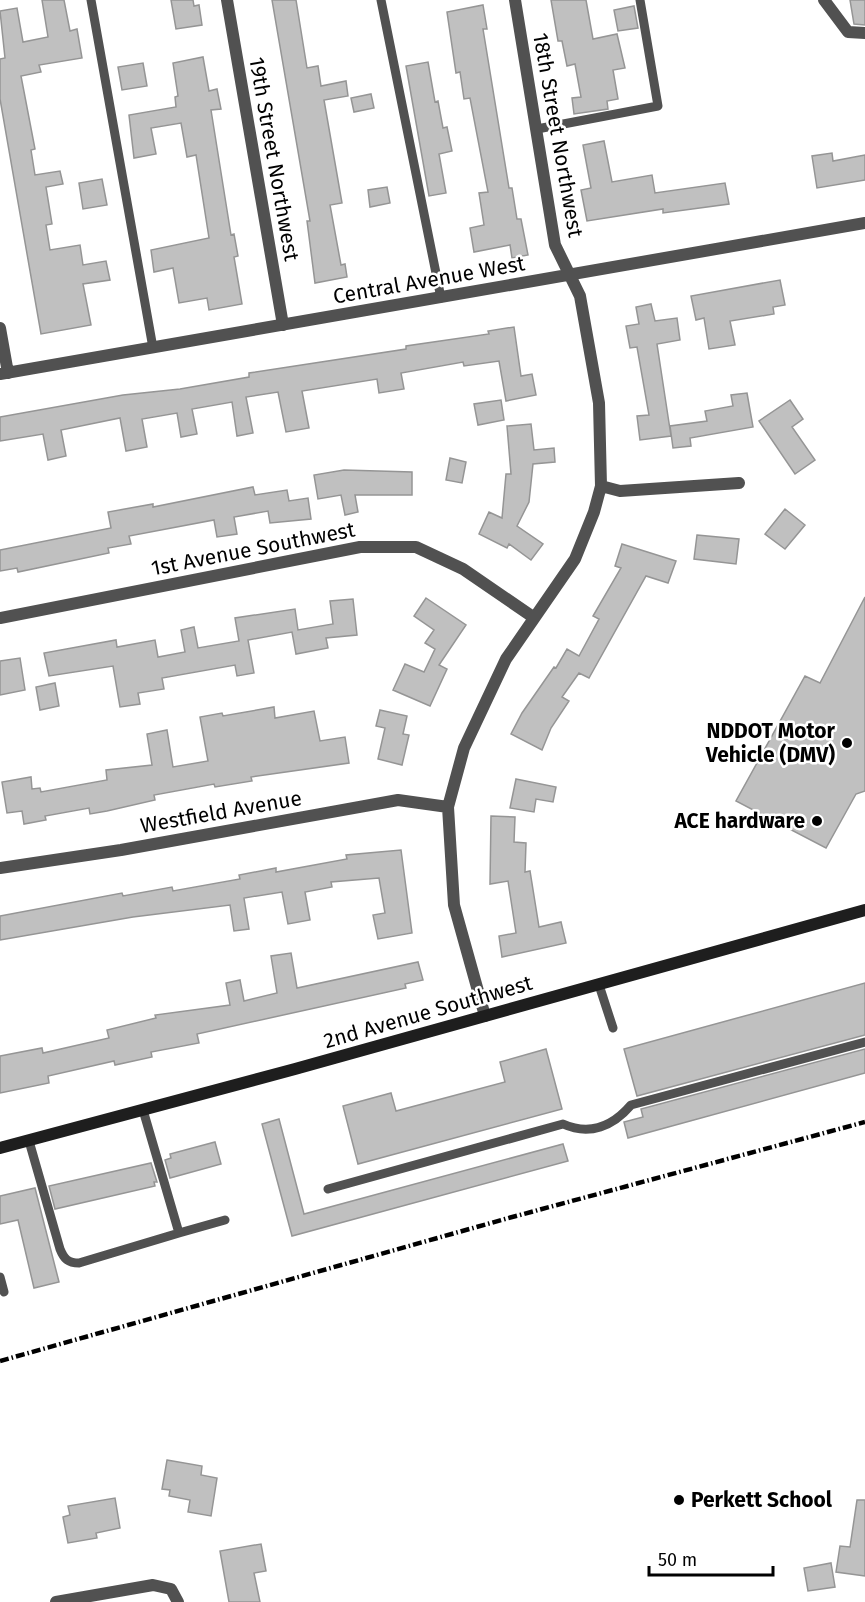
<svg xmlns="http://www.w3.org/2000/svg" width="865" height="1602" viewBox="0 0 865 1602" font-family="'Fira Sans',sans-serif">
<rect width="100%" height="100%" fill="#fff"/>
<path fill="#c0c0c0" stroke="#959595" stroke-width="1.5" d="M 42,0 L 64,0 L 70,31 L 77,29 L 82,58 L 39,65 L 41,72 L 21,76 L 35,149 L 31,150 L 35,175 L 60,171 L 63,184 L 46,187 L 52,224 L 46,225 L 50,250 L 80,245 L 83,265 L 106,261 L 110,280 L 83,284 L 91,325 L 41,334 L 0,99 L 0,59 L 5,58 L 0,11 L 17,8 L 23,42 L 48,37 Z
M 171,0 L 193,0 L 194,6 L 199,5 L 202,25 L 176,29 Z
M 272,0 L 296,0 L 307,68 L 318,66 L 321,86 L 346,81 L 348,96 L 324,100 L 342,203 L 330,205 L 341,265 L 345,264 L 347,277 L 315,283 L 307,221 L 310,221 Z
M 551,0 L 586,0 L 593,39 L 617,34 L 625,68 L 613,70 L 618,99 L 607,101 L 608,109 L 574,114 L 572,98 L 581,97 L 575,64 L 567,66 L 562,41 L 558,41 Z
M 850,0 L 865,0 L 865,25 L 854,24 Z
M 483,5 L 487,29 L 483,29 L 509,188 L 512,188 L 517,219 L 521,219 L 528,255 L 512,258 L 510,245 L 474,252 L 470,228 L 484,225 L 479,193 L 488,192 L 470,98 L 464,99 L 460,72 L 456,73 L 447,12 Z
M 634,6 L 638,28 L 618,31 L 614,10 Z
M 203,57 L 209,91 L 217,89 L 221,109 L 211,110 L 231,235 L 234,234 L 238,256 L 234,257 L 242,304 L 209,310 L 207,298 L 179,303 L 173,268 L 154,272 L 151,250 L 209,238 L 196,155 L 187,157 L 181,123 L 151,128 L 156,154 L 134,158 L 129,115 L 176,107 L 175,97 L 178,96 L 173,63 Z
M 428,62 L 435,102 L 438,101 L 443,128 L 447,127 L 452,151 L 439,154 L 446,193 L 429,196 L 406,66 Z
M 143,63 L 147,86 L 122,90 L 118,67 Z
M 371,94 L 374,108 L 354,112 L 351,98 Z
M 604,141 L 612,182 L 652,175 L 655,193 L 725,183 L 729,204 L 663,213 L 663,209 L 587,221 L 581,190 L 591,188 L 583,145 Z
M 832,153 L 833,161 L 865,155 L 865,180 L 817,188 L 812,156 Z
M 102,179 L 107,205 L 83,209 L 79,183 Z
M 387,187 L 390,203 L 370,207 L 368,190 Z
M 780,280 L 785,305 L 773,307 L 774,314 L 730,321 L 735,345 L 709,349 L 704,318 L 696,320 L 691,296 Z
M 651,304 L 655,321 L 677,318 L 680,340 L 657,344 L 671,436 L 640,440 L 637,416 L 649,415 L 637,347 L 630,348 L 626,326 L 639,324 L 636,307 Z
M 514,327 L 521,376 L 532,374 L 536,395 L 506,401 L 499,361 L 464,366 L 463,362 L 401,373 L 404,389 L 379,393 L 377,379 L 302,391 L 309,428 L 286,432 L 278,392 L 246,397 L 253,433 L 237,436 L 232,402 L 192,409 L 197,434 L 181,437 L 177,413 L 142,419 L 147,447 L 126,451 L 120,418 L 61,430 L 66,456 L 48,460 L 43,434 L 0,441 L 0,417 L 123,395 L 180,389 L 249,377 L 249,373 L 406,349 L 406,346 L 489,334 L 488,331 Z
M 747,393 L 753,427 L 690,438 L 691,446 L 673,448 L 670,426 L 707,421 L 705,411 L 733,406 L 731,395 Z
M 501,400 L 504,420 L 478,425 L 474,404 Z
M 790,400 L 803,419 L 792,427 L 815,460 L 795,474 L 759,421 Z
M 531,424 L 534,450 L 554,448 L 555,462 L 533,464 L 529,502 L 517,526 L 543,544 L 531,560 L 509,544 L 507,548 L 479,534 L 489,512 L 502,518 L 506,474 L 511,474 L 507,426 Z
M 450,458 L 466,462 L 462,483 L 446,480 Z
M 344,470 L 412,472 L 412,495 L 355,495 L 358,512 L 345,515 L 341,495 L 318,499 L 314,475 Z
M 253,487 L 255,495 L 287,490 L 289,501 L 308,498 L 311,519 L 270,523 L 268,511 L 234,517 L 237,534 L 217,537 L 214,520 L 129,536 L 131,544 L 108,548 L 109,553 L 18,572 L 17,568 L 0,571 L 0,550 L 111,528 L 108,512 L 153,504 L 153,507 Z
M 785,509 L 805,525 L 785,549 L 765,534 Z
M 697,535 L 739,539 L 736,564 L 694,559 Z
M 622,544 L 676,561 L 668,583 L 646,576 L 589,678 L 579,673 L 562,697 L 569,701 L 551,728 L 542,750 L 511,734 L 522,713 L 554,667 L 556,668 L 567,649 L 579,656 L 599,619 L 593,616 L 621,568 L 615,566 Z
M 865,597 L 865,791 L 856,794 L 826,848 L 736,801 L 805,676 L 820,683 Z
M 426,598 L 466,625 L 439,665 L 447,669 L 430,706 L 393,690 L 405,664 L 424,672 L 435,649 L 425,643 L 434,630 L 414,616 Z
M 353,599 L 357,635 L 326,638 L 328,648 L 296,654 L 292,632 L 248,640 L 254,673 L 237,676 L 235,665 L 162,678 L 164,689 L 138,693 L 140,704 L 120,707 L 113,666 L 49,676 L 44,653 L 116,640 L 117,647 L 155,640 L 158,657 L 185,652 L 181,630 L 194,627 L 198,648 L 239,641 L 235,618 L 295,609 L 298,630 L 333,624 L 330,601 Z
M 20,658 L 25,690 L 0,695 L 0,661 Z
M 55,683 L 59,706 L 40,710 L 36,687 Z
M 274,707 L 275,718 L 314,711 L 320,741 L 345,737 L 349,763 L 251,777 L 252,781 L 215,787 L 214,784 L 154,795 L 155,800 L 107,811 L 90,814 L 89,808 L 45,816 L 46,820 L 24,824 L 22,811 L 7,813 L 2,782 L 31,777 L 32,789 L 40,788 L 41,792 L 107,780 L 106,770 L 152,765 L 147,734 L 167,730 L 173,767 L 208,761 L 200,717 L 222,713 L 223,716 Z
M 380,710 L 407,716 L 403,734 L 409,735 L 402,765 L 378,759 L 385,728 L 376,726 Z
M 516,779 L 556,787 L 553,802 L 536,799 L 534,812 L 510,808 Z
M 491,816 L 515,817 L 514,842 L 526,843 L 525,872 L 530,871 L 539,927 L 561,922 L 566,943 L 502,957 L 499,936 L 516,933 L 508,881 L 490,884 Z
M 401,850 L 412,933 L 378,939 L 373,915 L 385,913 L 379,878 L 331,882 L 332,887 L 305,892 L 310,920 L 288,924 L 282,892 L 244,898 L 249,929 L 234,931 L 230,905 L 133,917 L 0,940 L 0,916 L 122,893 L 123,896 L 172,887 L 173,891 L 240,879 L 239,875 L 276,868 L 276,872 L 347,859 L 346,855 Z
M 291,953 L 297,988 L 418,962 L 423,980 L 405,984 L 406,988 L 197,1034 L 199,1043 L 151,1052 L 152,1057 L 115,1065 L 114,1061 L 48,1076 L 49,1083 L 0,1093 L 0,1056 L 42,1048 L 43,1053 L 109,1038 L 107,1030 L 156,1018 L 155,1015 L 230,1005 L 226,983 L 240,980 L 244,1001 L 277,993 L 271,956 Z
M 865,983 L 865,1035 L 637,1096 L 624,1049 Z
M 546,1049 L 562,1109 L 358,1164 L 343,1106 L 391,1093 L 396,1111 L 505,1082 L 500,1062 Z
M 865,1049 L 865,1073 L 628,1138 L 624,1122 L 643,1117 L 641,1109 Z
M 279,1119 L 304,1214 L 563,1144 L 568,1161 L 292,1236 L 262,1124 Z
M 215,1142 L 221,1164 L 170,1178 L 165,1160 L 171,1158 L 170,1154 Z
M 151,1163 L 157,1182 L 154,1182 L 155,1186 L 55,1209 L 49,1186 Z
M 35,1188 L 59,1282 L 34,1288 L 18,1220 L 0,1224 L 0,1196 Z
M 167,1460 L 202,1466 L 201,1475 L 217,1478 L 211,1516 L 188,1512 L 190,1500 L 169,1496 L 170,1490 L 162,1489 Z
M 115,1498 L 120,1528 L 96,1533 L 97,1538 L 68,1543 L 63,1517 L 70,1515 L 68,1506 Z
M 857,1500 L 865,1500 L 865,1576 L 836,1572 L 840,1546 L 850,1547 Z
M 261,1544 L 266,1571 L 254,1573 L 260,1602 L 229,1602 L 220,1551 Z
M 831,1563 L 835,1587 L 808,1591 L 804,1568 Z"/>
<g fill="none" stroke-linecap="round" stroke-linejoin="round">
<path stroke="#515151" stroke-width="9" d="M 91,0 L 153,348
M 381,0 L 441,298
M 537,129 L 658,106 L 640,0
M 599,985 L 613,1028
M 29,1141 L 60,1249 C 64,1259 68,1263 79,1263 L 179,1233 L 143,1110
M 328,1189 L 563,1124 C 590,1136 613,1126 631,1105 L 865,1042
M 179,1233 L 225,1220
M 0,1277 L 4,1292"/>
<path stroke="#515151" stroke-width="12" d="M 227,0 L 283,325
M 824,0 L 848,32 L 865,33
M 0,328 L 8,373
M 0,374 L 865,223
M 601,486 L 620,491 L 739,483
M 0,618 L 360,547 L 416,547 L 463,569 L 533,617
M 0,868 L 121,850 L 398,800 L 448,807
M 485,1016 L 454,905 L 448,807 L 464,748 L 506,659 L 575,559 L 594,512 L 601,486 L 599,403 L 580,296 L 555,245 L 515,0
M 56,1602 L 153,1585 L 171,1589 L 178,1602"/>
<path stroke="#1e1e1e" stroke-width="12" d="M 0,1148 L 295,1069 L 865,910"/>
<path stroke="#000" stroke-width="4.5" stroke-dasharray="9 3 1.5 3" stroke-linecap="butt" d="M 0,1361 L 505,1219 L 865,1122"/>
</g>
<g fill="#000" stroke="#fff" stroke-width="2">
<circle cx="847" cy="743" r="6"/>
<circle cx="817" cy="821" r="6"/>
<circle cx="679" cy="1500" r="6"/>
</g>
<g text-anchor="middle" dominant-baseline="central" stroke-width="5" stroke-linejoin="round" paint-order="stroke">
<g font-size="21" fill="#000" stroke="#fff">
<text transform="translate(558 135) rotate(80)">18th Street Northwest</text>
<text transform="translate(274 159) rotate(80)">19th Street Northwest</text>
<text transform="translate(429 280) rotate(-10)">Central Avenue West</text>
<text transform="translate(253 549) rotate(-11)">1st Avenue Southwest</text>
<text transform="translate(221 812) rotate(-10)">Westfield Avenue</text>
<text transform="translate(428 1012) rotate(-16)">2nd Avenue Southwest</text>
</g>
<g font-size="21" font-weight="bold" fill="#000" stroke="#fff" text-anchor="end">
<text x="835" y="731">NDDOT Motor<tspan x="835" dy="24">Vehicle (DMV)</tspan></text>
<text x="805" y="821">ACE hardware</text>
<text x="691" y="1500" text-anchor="start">Perkett School</text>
</g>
</g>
<path d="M649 1566v9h124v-9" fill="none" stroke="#000000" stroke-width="3"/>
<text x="658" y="1566" font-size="18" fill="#000000" stroke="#ffffff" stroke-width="4.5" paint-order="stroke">50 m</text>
</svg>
